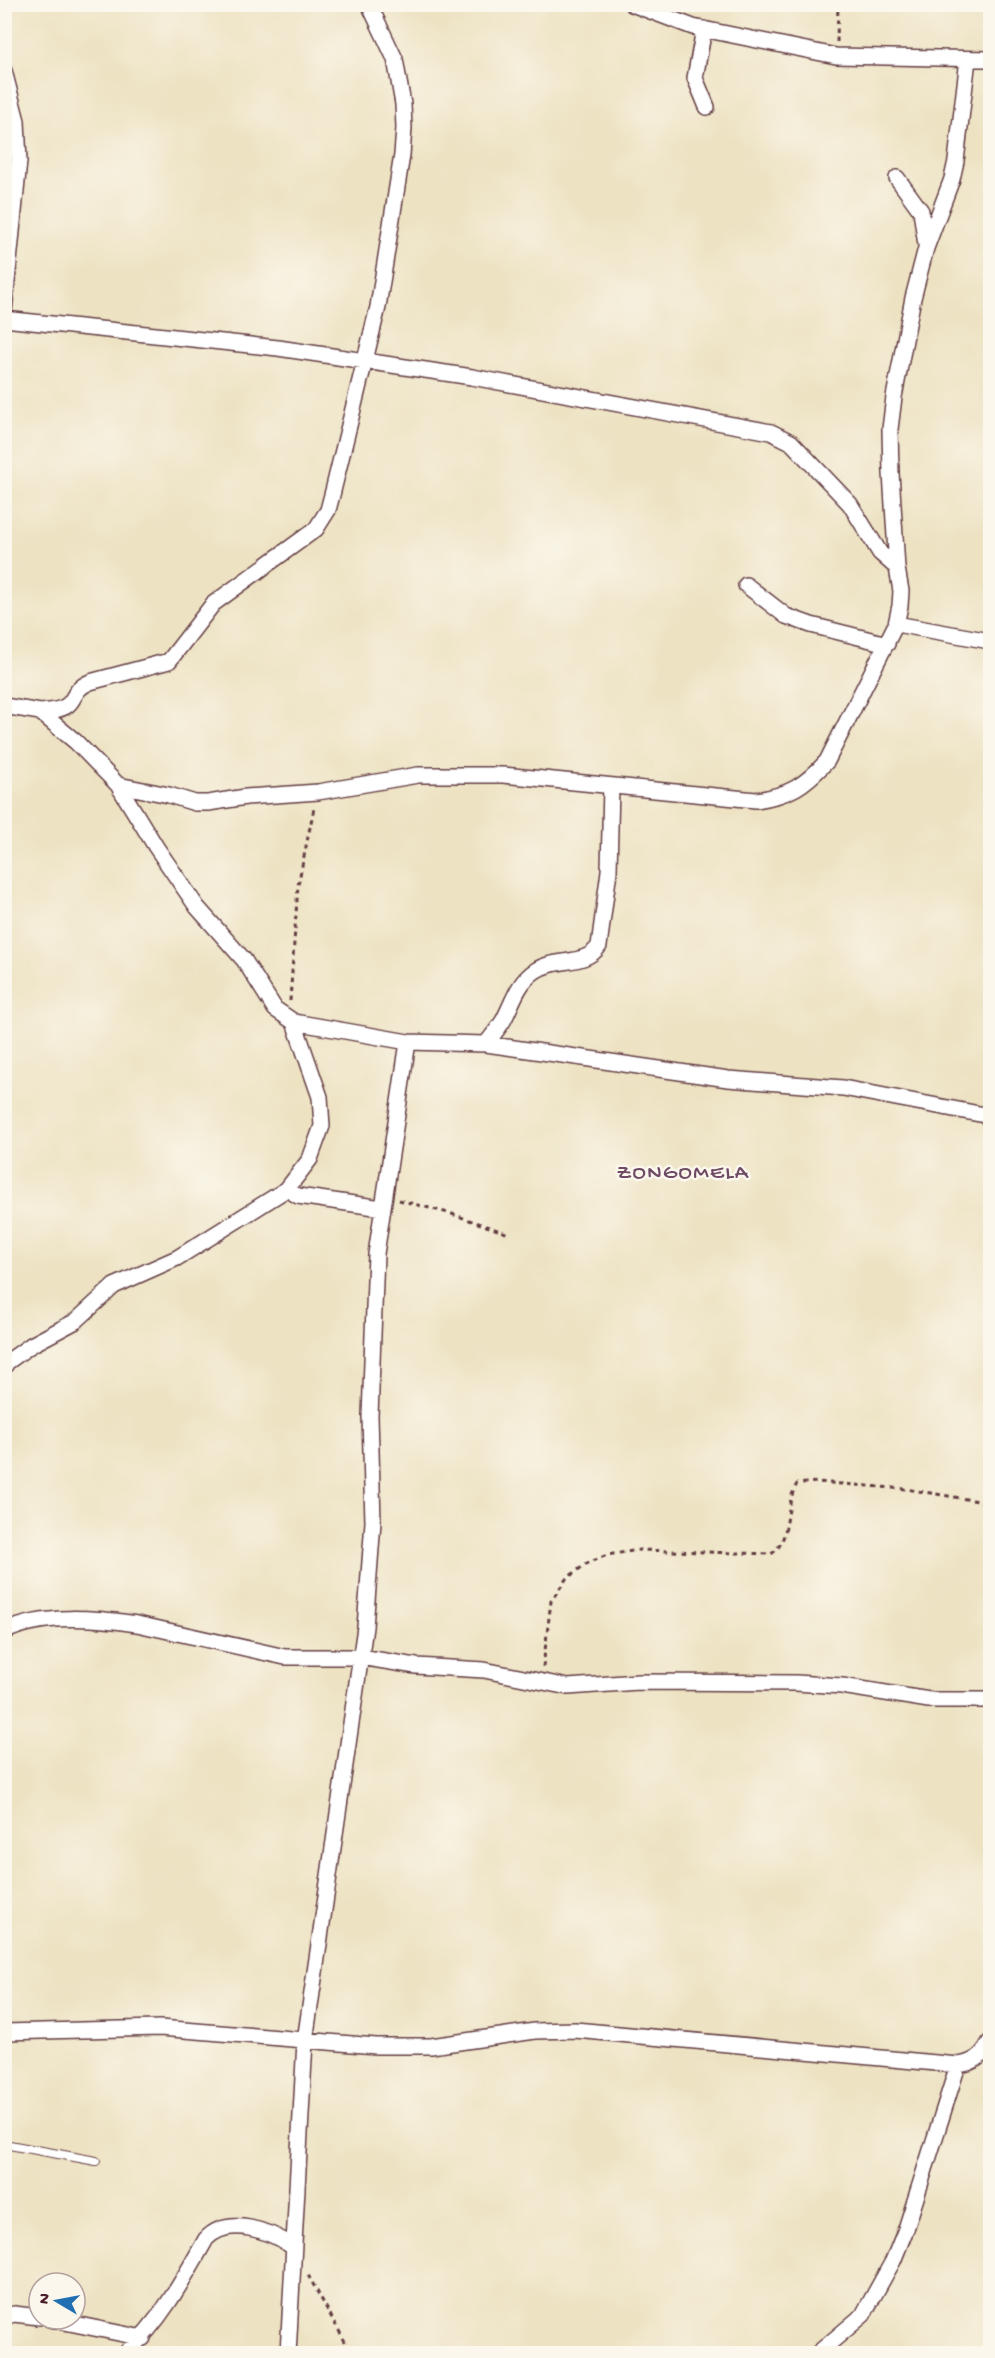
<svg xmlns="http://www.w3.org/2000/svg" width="995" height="2358" viewBox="0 0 995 2358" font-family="'Gochi Hand',sans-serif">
<rect width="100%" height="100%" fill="#fbf7ec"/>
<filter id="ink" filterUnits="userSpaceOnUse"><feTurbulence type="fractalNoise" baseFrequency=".0167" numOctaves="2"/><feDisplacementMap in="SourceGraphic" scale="12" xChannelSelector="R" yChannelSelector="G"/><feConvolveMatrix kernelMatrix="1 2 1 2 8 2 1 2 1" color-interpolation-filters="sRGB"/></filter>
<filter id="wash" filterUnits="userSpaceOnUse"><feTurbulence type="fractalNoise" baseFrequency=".008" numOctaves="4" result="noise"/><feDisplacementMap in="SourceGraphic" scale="24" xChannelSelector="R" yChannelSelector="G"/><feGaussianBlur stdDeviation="1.35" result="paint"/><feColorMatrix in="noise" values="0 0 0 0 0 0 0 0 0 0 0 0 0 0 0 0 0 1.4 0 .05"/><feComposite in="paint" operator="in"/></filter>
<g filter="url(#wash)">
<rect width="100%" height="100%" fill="#ede2c2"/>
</g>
<g filter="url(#ink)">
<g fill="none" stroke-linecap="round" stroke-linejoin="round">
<defs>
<path id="lane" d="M 4,2144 L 96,2161"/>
<path id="street" d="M 632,4 L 693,27 L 836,56 L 990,59
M 704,29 L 695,78 L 707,107
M 4,71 L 17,121 L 19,161 L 4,312
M 897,178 L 921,211 L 926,245
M 4,319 L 278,348 L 472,377 L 771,432 L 791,442 L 850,504 L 880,553 L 897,568
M 746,585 L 786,616 L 811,625 L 887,644
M 896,624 L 990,641
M 4,706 L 40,712 L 76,742 L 118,785 L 156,847 L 197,907 L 244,960 L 275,1009 L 294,1022 L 408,1042 L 486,1044 L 728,1079 L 843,1088 L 990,1116
M 40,712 C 85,709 63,694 90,682 L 169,661 L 213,604 L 316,529 L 328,510 L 333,491 L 378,307 L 402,155 L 404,128 L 403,104 L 395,59 L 369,4
M 118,785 L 169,795 L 195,803 L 208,803 L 246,797 L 318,792 L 418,775 L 503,775 L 756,800 C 790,795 804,786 827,761 L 896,624 L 900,606 L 901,591 L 897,568 L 891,473 L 890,429 L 894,397 L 913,298 L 926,248 L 952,179 L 956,161 L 968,59
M 486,1044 C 492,1036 498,1029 503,1021 C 513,1003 517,983 535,971 C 554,957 585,967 599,946 L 609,871 L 611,786
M 287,1189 L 298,1196 L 382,1208
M 4,1368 L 6,1363 L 31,1345 L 76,1321 L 114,1286 L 177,1258 L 287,1189 L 310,1159 L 322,1126 L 320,1097 L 294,1022
M 4,1632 C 43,1613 95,1618 137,1624 L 285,1657 L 360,1657 L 416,1666 L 484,1670 L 568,1687 L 638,1682 L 796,1683 L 842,1686 L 929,1700 L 990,1700
M 4,2032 L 160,2028 L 376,2046 L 431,2046 L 535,2031 L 575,2030 L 958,2065 C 975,2063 982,2056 990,2042
M 4,2317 L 14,2314 L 39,2317
M 50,2319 L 143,2338
M 125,2354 C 161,2321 183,2280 206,2239 C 228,2215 271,2231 293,2247
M 288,2354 L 305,2041 L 365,1627 L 373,1522 L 370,1416 L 376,1254 L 408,1042
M 817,2354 L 863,2315 L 893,2261 L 906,2229 L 958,2065"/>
</defs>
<use href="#lane" stroke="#623c42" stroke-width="10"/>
<use href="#street" stroke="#623c42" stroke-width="18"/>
<path stroke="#623c42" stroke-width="3" stroke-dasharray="4.5 4.5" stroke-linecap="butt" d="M 837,42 L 838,4
M 290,1001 L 298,885 L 314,808
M 399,1200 L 452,1214 L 509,1234
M 543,1667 L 551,1601 L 566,1579 L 586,1564 L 607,1555 L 639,1550 L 771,1554 C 792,1541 784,1504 797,1484 L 817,1482 L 906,1489 L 990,1503
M 308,2275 L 348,2347"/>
<use href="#lane" stroke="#fff" stroke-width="8"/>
<use href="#street" stroke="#fff" stroke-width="15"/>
</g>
</g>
<g text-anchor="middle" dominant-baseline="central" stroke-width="5" stroke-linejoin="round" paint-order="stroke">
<g font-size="22" letter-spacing="1.5" fill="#6e4a65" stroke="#fbf7ec">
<text x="683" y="1174">ZONGOMELA</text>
</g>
</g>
<rect width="995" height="2358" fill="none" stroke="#fbf7ec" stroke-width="24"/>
<g transform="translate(57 2301) rotate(280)"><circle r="28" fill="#fbf7ec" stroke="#b4a19f" stroke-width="1.5"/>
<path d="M0-4.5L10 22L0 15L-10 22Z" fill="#1f6fb2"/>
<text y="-9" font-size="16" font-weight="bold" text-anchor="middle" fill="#4a1f2b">N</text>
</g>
</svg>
